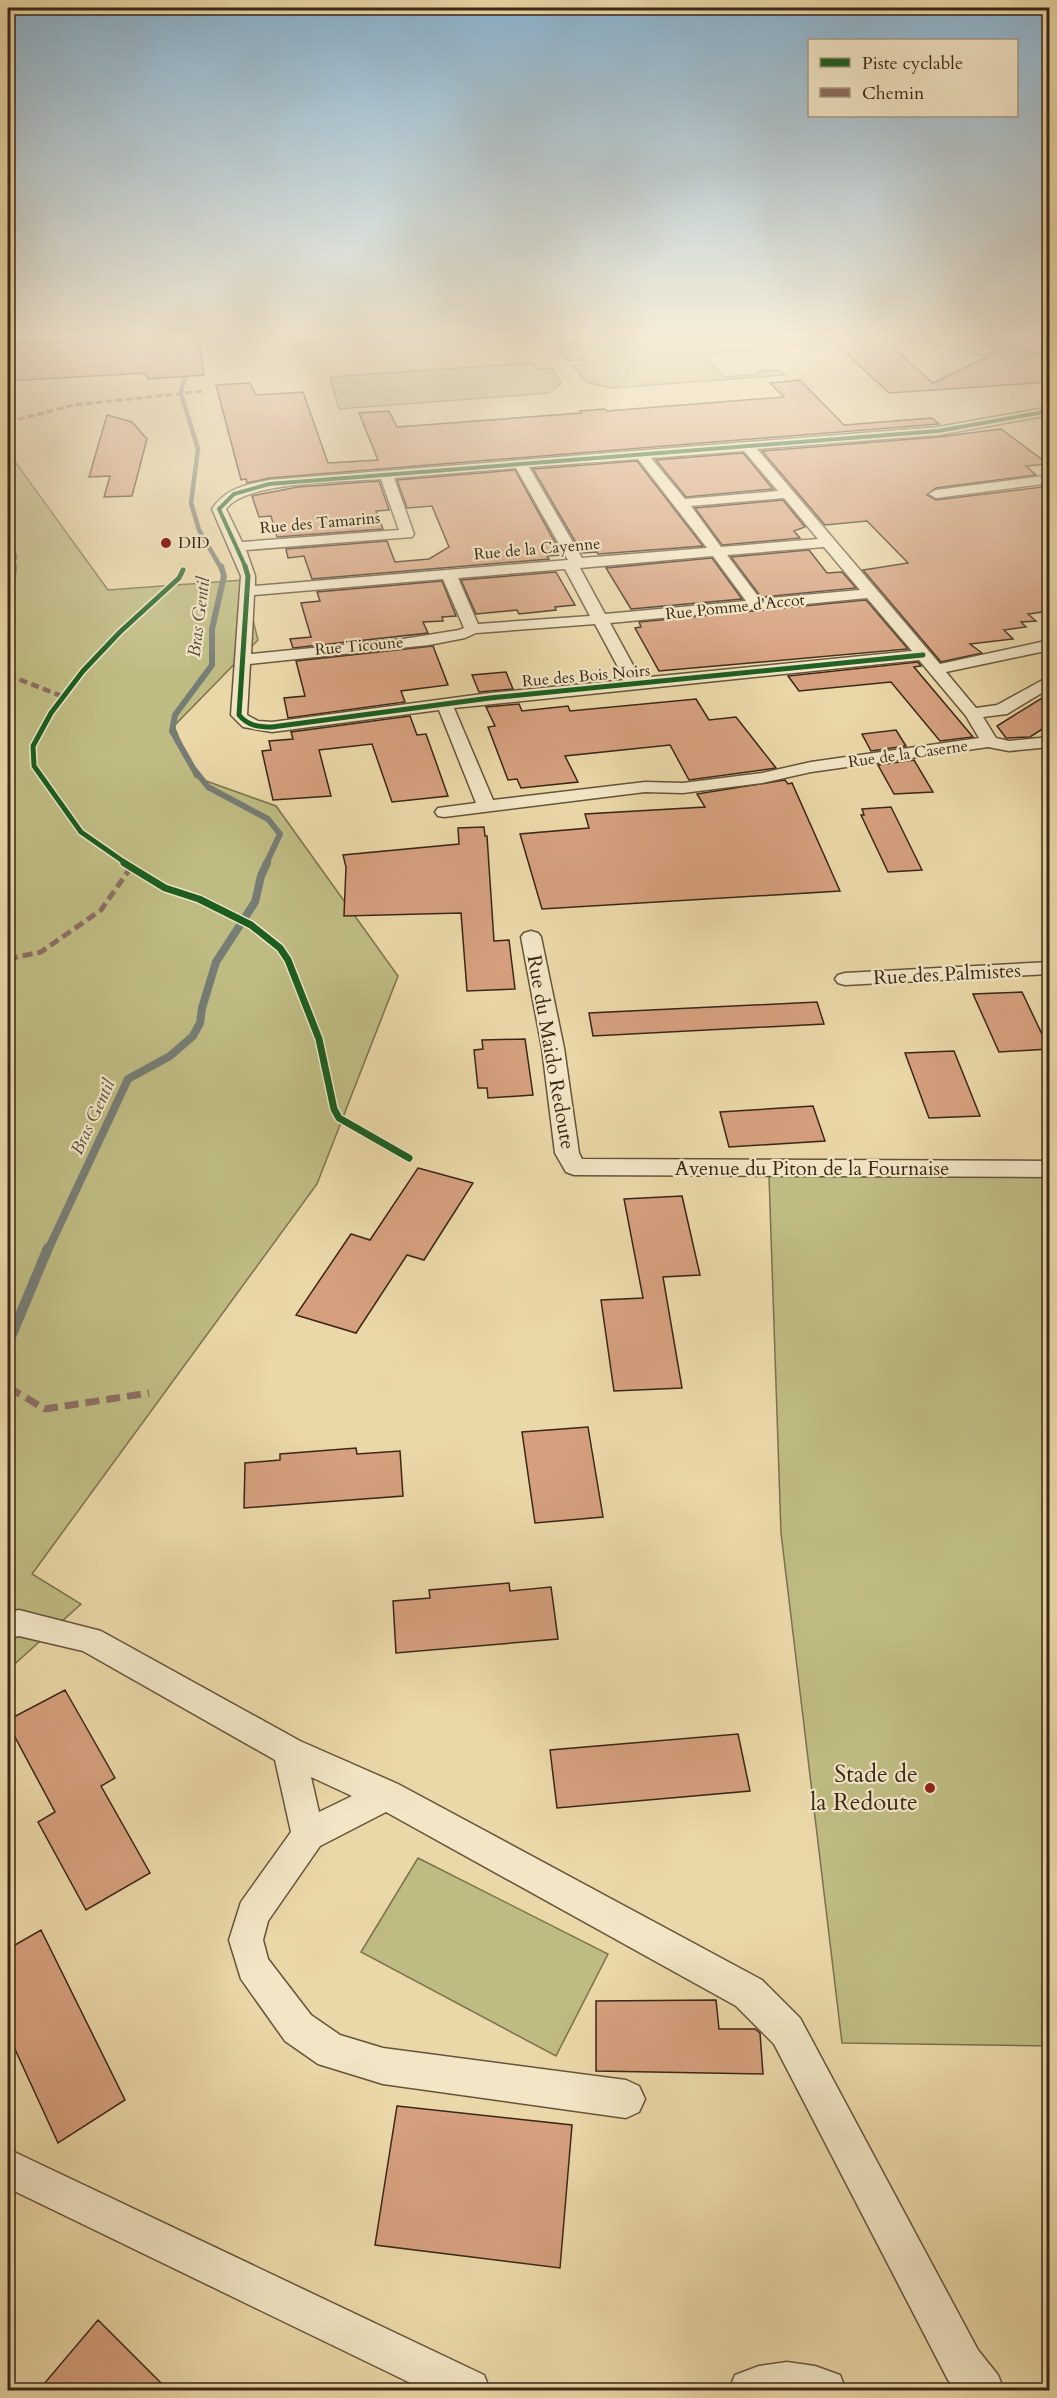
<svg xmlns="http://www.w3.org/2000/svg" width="1057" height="2398" viewBox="0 0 1057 2398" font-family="Cardo,serif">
<rect width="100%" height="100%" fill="#ebd8a8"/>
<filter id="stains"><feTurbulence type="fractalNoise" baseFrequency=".00333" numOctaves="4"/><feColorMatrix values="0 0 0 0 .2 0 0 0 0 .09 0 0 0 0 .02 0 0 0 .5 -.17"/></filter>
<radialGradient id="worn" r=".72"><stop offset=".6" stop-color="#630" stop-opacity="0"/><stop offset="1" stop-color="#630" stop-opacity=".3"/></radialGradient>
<path fill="#bfbc83" stroke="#7c724d" stroke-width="1.5" d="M 292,338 L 482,338 L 293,346 Z
M 624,338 L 848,338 L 845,341 L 704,354 L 724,377 L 761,374 L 758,371 L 778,370 L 785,375 L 612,388 L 586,382 L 573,366 L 587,365 L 583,360 L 568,360 L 554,345 Z
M 928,338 L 959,338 L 1001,348 L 983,356 L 920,342 Z
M 533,363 L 537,369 L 552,368 L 561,383 L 549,393 L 339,409 L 330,377 Z
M 8,452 L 108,590 L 243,580 L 258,640 L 174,726 L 195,777 L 276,806 L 398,976 L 317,1184 L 32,1574 L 81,1604 L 8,1670 Z
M 769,1176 L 1049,1176 L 1049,2046 L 842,2043 L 781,1533 Z
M 418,1858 L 608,1954 L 556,2056 L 361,1952 Z"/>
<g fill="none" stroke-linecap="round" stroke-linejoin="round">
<path stroke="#767d75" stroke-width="4.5" d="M 202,338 L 182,386 L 181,394 L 198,449 L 191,503 L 199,530 L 221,568"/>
<path stroke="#767d75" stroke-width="6" d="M 221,566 L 224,576 L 212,629 L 212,665 L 175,715 L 172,731 L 193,768 L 208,787 L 268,819 L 280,834 L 266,864"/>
<path stroke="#767d75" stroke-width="8" d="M 48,1250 L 128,1079 L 170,1056 L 193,1036 L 200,1023 L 202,1008 L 216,962 L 255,902 L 261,876 L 267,863"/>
<path stroke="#767d75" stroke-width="10" d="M 8,1344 L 48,1248"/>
</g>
<path fill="#d6a07e" stroke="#3a2717" stroke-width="1.5" d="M 115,338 L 198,338 L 204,375 L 148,379 L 146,373 L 8,381 L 8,344 Z
M 830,338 L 882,338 L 933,383 L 1004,349 L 1014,348 L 1050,357 L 1050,382 L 889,393 Z
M 800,380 L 844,425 L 932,418 L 939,424 L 269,478 L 247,483 L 246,479 L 241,480 L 216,385 L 250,383 L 256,395 L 303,392 L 328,463 L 378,460 L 359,413 L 389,411 L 397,427 L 581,413 L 580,411 L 605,409 L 607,411 L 784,397 L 770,383 Z
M 107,415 L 132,422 L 147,439 L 132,496 L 104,497 L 110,476 L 89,477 Z
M 1001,429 L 1048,464 L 1026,466 L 1036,475 L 936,488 L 927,495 L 936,500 L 1050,486 L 1050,611 L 1028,614 L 1036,621 L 1021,622 L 1026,627 L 1004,630 L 1013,639 L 970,644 L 982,653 L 941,662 L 863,570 L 908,563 L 867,521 L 825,525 L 762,451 L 938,437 Z
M 743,453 L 773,489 L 686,497 L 656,460 Z
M 637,461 L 703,546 L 598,554 L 597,552 L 582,553 L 533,469 Z
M 515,470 L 562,555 L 547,556 L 549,559 L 312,579 L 304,556 L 288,558 L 286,549 L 387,541 L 395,562 L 429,559 L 449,547 L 432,506 L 407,508 L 397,480 Z
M 379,481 L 389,510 L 376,511 L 383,529 L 277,537 L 271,516 L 259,517 L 252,496 L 298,487 Z
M 783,500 L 805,527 L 794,531 L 800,538 L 722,545 L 695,508 Z
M 809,550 L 827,573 L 842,572 L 856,588 L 761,597 L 731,557 Z
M 712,558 L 742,599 L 631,609 L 606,568 Z
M 556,572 L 575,605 L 555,607 L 556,610 L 519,614 L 517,610 L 476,614 L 461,580 Z
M 442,581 L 456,616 L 442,617 L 443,621 L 423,622 L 428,633 L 293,648 L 290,639 L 311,637 L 301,603 L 320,601 L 317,592 Z
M 866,600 L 908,649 L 659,671 L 635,628 L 641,627 L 639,622 Z
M 433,646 L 448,685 L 401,691 L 405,702 L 288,718 L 284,698 L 305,696 L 296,661 Z
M 918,662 L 921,666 L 914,667 L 973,737 L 940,741 L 891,682 L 799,691 L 788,676 Z
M 506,672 L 513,689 L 479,692 L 472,675 Z
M 1050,693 L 1050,724 L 1030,737 L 1006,738 L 997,726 Z
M 696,699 L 709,720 L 736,717 L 776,768 L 689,780 L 670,745 L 565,756 L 578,782 L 521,788 L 517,779 L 508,780 L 488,727 L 495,726 L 486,707 L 519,704 L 522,711 L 568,706 L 570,711 Z
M 410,716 L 417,735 L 426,734 L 448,796 L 392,802 L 372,744 L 319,750 L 331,796 L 273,800 L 262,751 L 271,750 L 269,741 L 293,739 L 291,732 Z
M 896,730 L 906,746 L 871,751 L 862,734 Z
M 914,760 L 933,792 L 894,794 L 878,765 Z
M 785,780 L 788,784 L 792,783 L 840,891 L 542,909 L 520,834 L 589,828 L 585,814 L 705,807 L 697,794 Z
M 891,807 L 922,870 L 888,872 L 861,815 L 864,815 L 862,809 Z
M 484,827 L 485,836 L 487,836 L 494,941 L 509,940 L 515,989 L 467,991 L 461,913 L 344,916 L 346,867 L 343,855 L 459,844 L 458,828 Z
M 1022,992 L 1049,1049 L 999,1052 L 973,994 Z
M 817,1002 L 824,1024 L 593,1036 L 589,1013 Z
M 525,1039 L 533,1095 L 488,1098 L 487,1088 L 478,1088 L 474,1050 L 483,1049 L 482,1040 Z
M 954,1051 L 980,1116 L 929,1118 L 905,1053 Z
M 813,1106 L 825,1141 L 729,1147 L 720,1112 Z
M 418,1168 L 473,1183 L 424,1260 L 407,1255 L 356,1333 L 296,1315 L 351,1234 L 370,1240 Z
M 682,1196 L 700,1275 L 663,1277 L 682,1388 L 614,1391 L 601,1300 L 643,1298 L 624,1199 Z
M 588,1427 L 603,1517 L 535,1523 L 522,1432 Z
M 356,1448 L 357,1454 L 400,1451 L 403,1496 L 244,1508 L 245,1463 L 280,1460 L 280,1454 Z
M 509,1583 L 510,1591 L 551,1587 L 558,1639 L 396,1653 L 393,1601 L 430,1598 L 429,1590 Z
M 65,1690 L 115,1778 L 101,1786 L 150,1873 L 86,1910 L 38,1822 L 55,1812 L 8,1724 L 8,1720 Z
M 738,1734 L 750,1791 L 557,1808 L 550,1750 Z
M 41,1930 L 125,2100 L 58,2143 L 8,2034 L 8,1949 Z
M 716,2000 L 719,2029 L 755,2029 L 760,2033 L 763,2074 L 596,2071 L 596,2001 Z
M 397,2106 L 572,2125 L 560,2268 L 375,2245 Z
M 98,2320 L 169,2391 L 38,2391 Z"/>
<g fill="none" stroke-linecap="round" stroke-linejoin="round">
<defs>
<path id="street" d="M 1050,407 L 1050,415 L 938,435 L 757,449 L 940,664 L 1050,640 L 1050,650 L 946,672 L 976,708 L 997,705 L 1050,676 L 1050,688 L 1007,714 L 983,717 L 996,738 L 1009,741 L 1050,737 L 1050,747 L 1009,751 L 988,747 L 811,772 L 762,783 L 683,793 L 645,792 L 444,817 L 438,816 L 435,812 L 438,808 L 476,803 L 439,710 L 272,732 L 243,727 L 231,715 L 241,576 L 212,509 C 226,488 246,485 269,480 L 938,427 ZM 744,451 L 778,491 L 685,499 L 651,458 ZM 638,459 L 707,548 L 582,558 L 529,467 ZM 516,468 L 568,560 L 255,586 L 255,576 L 246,550 L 412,537 L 414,534 L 394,478 ZM 381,479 L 399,530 L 242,542 L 226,509 C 245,481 346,482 381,479 ZM 784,498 L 818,539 L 721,547 L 691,506 ZM 824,547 L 860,590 L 760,599 L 727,555 ZM 713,556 L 746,601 L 605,614 L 580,568 ZM 565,569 L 590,616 L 478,624 L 458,578 ZM 443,579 L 464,628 L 459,630 L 403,639 L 251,654 L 254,595 ZM 867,598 L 912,651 L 640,678 L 610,623 ZM 595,624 L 625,680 L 490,693 L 272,722 L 258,721 L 247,715 L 250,664 L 429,645 L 465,638 L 476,633 ZM 919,660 L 966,716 L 979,738 L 811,762 L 762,773 L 683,783 L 645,782 L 493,800 L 454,708 Z
M 1050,475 L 1050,483 L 936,498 L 929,494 L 936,490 Z
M 531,931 L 538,933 L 541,937 L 564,1048 L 579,1153 L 582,1159 L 1050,1161 L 1050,1177 L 574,1175 L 566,1172 L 555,1153 L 542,1048 L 521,937 L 524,933 Z
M 1050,962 L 1050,974 L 845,985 L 838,983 L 835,979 L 838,975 L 845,973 Z
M 19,1610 L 101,1631 L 300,1741 L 398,1784 L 762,1980 L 800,2018 L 978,2350 L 998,2375 L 1004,2390 L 957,2390 L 948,2380 L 774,2044 L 736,2006 L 386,1812 L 320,1846 L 268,1921 L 263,1940 L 268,1959 L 311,2015 L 340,2035 L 383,2048 L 626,2080 L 639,2086 L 645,2099 L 639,2112 L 626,2118 L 383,2084 L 318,2064 L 285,2041 L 241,1979 L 229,1940 L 241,1902 L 291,1832 L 275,1760 L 83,1651 L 19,1636 L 8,1638 L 8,1612 ZM 311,1777 L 352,1796 L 319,1812 Z
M 8,2149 L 484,2375 L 490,2390 L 425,2390 L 8,2188 Z
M 787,2362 L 815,2366 L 840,2375 L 846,2390 L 729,2390 L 735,2375 L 759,2366 Z"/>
<path id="secondary" d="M 1001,338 L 1029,338 L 1050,343 L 1050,353 L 1004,341 Z"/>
</defs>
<use href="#street" stroke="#66533b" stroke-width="3"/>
<use href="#secondary" stroke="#3a2717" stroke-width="3"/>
<use href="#street" fill="#f2e6c6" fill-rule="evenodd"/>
<use href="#secondary" fill="#f2e6c6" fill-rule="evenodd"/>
<path stroke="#8d6e63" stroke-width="3" stroke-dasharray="7 3" stroke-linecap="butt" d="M 8,422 L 74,405 L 205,391
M 8,524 L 16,556 L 15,568"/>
<path stroke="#8d6e63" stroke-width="4.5" stroke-dasharray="8 4.5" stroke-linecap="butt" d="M 8,636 L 15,566
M 8,675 L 64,697"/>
<path stroke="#8d6e63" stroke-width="5" stroke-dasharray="10 5" stroke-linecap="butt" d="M 8,959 L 41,952 L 101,910 L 131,867"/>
<path stroke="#8d6e63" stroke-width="7" stroke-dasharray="14 7" stroke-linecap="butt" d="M 8,1387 L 45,1409 L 149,1393"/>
<defs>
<path id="cycleway-far2" d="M 246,568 L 219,509 L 234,494 L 269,484 L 938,431 L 1050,411"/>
<path id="cycleway-far1" d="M 245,566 L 248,576 L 239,715 C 248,726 259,727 272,727 L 490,698 L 923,655
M 127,864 L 81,832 L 34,766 L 33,746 L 51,713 L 83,671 L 120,632 L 179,578 L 183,570"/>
<path id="cycleway" d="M 124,863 L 165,888 L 199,899 L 251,925 L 280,948 L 288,960 L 319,1039 L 334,1109 L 339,1118 L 409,1158"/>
</defs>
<use href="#cycleway-far2" stroke="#f2e6c6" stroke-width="6"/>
<use href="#cycleway-far1" stroke="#f2e6c6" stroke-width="8"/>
<use href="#cycleway" stroke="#f2e6c6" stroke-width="10"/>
<use href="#cycleway-far2" stroke="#1b5e20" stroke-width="4"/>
<use href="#cycleway-far1" stroke="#1b5e20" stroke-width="5"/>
<use href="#cycleway" stroke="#1b5e20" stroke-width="7"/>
</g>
<linearGradient id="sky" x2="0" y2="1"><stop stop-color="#8ab5d3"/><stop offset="0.5" stop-color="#f6edd8"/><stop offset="1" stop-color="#f6edd8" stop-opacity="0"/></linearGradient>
<rect width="1057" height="674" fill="url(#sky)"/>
<g fill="#8f2418" stroke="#f2e6c6" stroke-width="2">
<circle cx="166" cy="543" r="6"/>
<circle cx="930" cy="1788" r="6"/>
</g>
<g text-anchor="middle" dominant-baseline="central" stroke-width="4.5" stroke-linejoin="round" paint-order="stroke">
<g font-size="16" fill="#3a2717" stroke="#f2e6c6">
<text transform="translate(320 523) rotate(-5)">Rue des Tamarins</text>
<text transform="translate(537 549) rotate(-5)">Rue de la Cayenne</text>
<text transform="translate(735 607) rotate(-6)">Rue Pomme d'Accot</text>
<text transform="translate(359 646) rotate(-5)">Rue Ticoune</text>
<text transform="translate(586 676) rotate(-5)">Rue des Bois Noirs</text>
<text transform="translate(908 754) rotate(-8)">Rue de la Caserne</text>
</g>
<g font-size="16" fill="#3a2717" stroke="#f2e6c6" text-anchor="start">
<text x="178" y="543">DID</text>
</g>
<g font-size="18" font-style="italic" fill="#534b3e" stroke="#f2e6c6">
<text transform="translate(199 617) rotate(-83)">Bras Gentil</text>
<text transform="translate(93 1117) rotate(-65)">Bras Gentil</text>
</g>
<g font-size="20" fill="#3a2717" stroke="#f2e6c6">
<text transform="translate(947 974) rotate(-3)">Rue des Palmistes</text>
<text transform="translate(551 1052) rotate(80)">Rue du Maido Redoute</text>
<text x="812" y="1168">Avenue du Piton de la Fournaise</text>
</g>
<g font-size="24" fill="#3a2717" stroke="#f2e6c6" text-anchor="end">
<text x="918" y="1774">Stade de<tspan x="918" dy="28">la Redoute</tspan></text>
</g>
</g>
<rect width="1057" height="2398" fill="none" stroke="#ebd8a8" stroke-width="30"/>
<rect x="9" y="9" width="1039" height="2380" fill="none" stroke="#3a2717" stroke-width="3"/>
<rect x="15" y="15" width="1027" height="2368" fill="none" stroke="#3a2717" stroke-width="1.5"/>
<rect x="808" y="39" width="210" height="78" fill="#f2e6c6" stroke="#a89a80" stroke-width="1.5"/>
<rect x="820" y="58" width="30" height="9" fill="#1b5e20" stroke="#a89a80" stroke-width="1.5"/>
<text x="862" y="69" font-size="18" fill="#3a2717">Piste cyclable</text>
<rect x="820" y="88" width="30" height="9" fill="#8d6e63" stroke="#a89a80" stroke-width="1.5"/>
<text x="862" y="99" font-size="18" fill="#3a2717">Chemin</text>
<rect width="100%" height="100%" filter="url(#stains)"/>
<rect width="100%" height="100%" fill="url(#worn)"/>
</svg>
